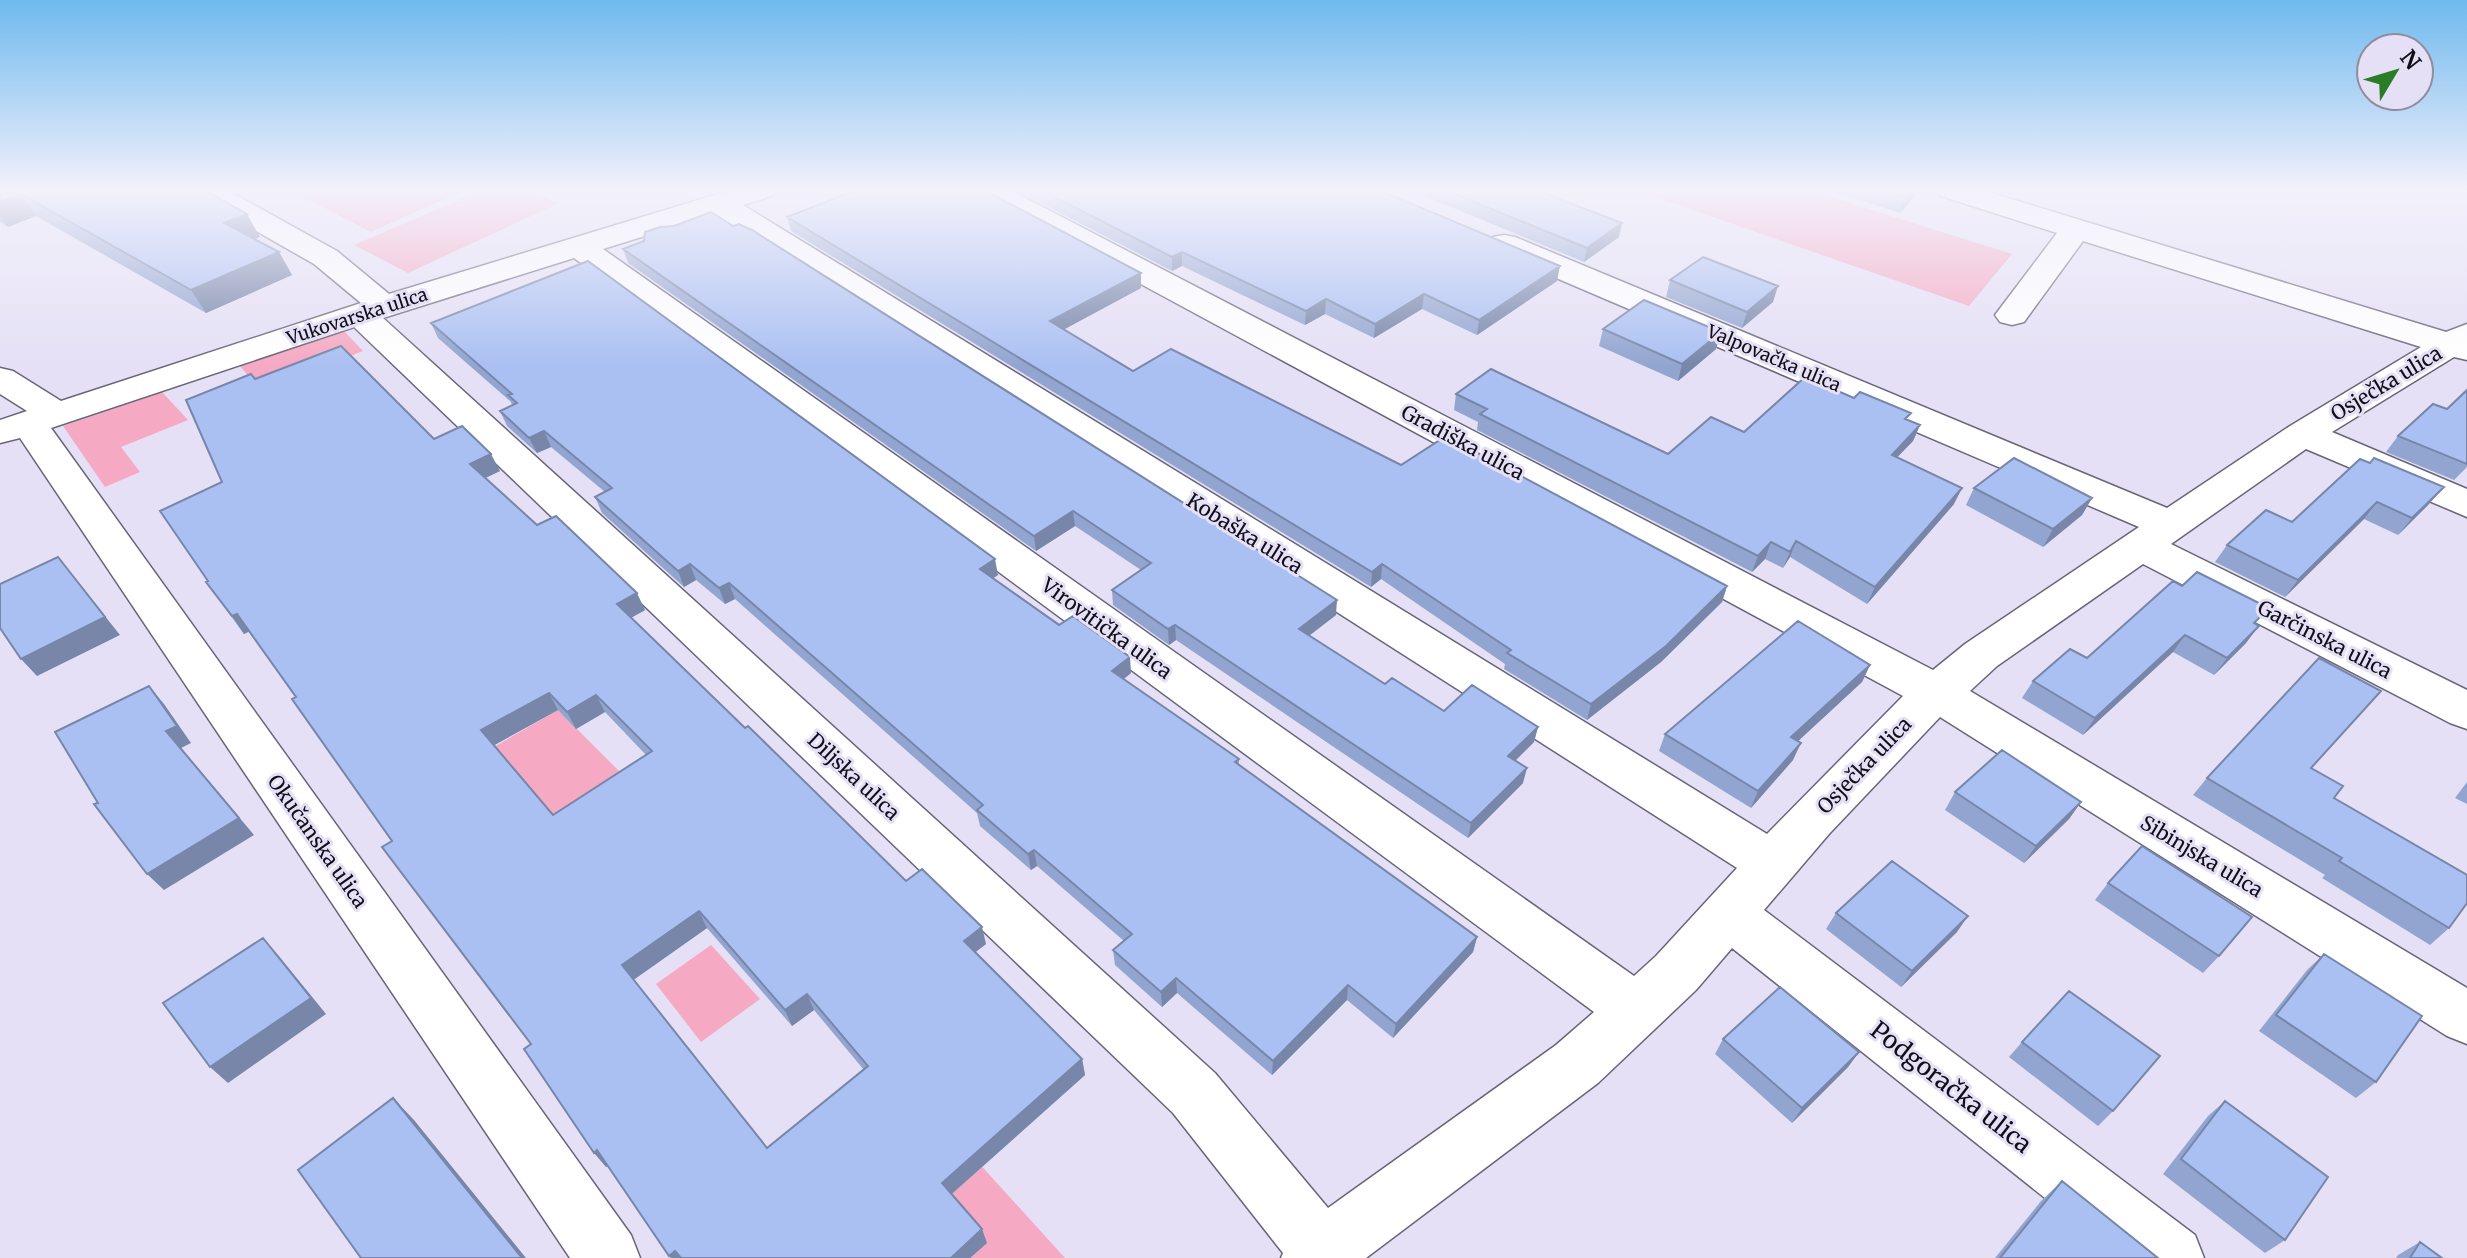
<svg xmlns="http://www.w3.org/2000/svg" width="2467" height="1258" viewBox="0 0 2467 1258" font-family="Merriweather,serif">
<rect width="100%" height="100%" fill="#e5e0f6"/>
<path fill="#f5a9c2" d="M 290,190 L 465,190 L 371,232 Z
M 482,190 L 528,190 L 559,203 L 408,273 L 354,245 Z
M 1635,190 L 1808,190 L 2012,254 L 1969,306 Z
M 344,331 L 363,351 L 261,391 L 240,366 Z
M 162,392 L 188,420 L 121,447 L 140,472 L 105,487 L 63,426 Z
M 558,710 L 633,785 L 542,845 L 492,748 Z
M 711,945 L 760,999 L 701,1042 L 656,984 Z
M 917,1095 L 1065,1258 L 723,1258 Z"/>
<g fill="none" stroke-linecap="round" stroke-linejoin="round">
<defs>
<path id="minor" d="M 190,190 L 227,190 L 337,251 L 389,294 L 731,190 L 777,190 L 772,196 L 743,205 L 1767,834 L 1903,696 L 978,196 L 973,190 L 1010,190 L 1933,670 L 1965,644 L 2139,527 L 1493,251 L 1488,244 L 1493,237 L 1504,235 L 1515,237 L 2167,508 L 2290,426 L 2421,347 L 2083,241 L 2024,322 L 2012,325 L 2000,322 L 1995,315 L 2057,233 L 1941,196 L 1936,190 L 1982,190 L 2446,332 L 2467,324 L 2467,360 L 2454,357 L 2332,432 L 2467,489 L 2467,517 L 2306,449 L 2171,544 L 2467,690 L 2467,729 L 2450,723 L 2143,564 L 1997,666 L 1970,691 L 2467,988 L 2467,1044 L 2447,1036 L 1940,717 L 1829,834 L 1764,910 L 2195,1235 L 2204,1258 L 2120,1258 L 1732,948 L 1696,990 L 1598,1083 L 1366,1258 L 1281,1258 L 1283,1253 L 1173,1113 L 354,327 L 51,428 L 631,1235 L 640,1258 L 570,1258 L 20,438 L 0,443 L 0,420 L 27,411 L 0,394 L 0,368 L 13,371 L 61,401 L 361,303 L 314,264 L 195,196 ZM 715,214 L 1737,868 L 1656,956 L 1634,976 L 603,249 ZM 574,258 L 1594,1012 L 1556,1045 L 1328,1208 L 1215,1073 L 383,318 Z"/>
</defs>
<use href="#minor" stroke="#696578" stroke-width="3"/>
<use href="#minor" fill="#fff" fill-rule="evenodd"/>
</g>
<path fill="#92a5d0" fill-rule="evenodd" d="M 0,190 L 260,237 L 254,239 L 279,252 L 292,275 L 206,313 L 36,216 L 8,227 L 0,222 Z
M 1016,190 L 1379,190 L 1557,281 L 1477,335 L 1422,309 L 1374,338 L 1325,314 L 1305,325 L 1182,266 L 1172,271 Z
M 1410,190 L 1536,190 L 1619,237 L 1584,262 Z
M 1829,190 L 1920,190 L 1900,213 Z
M 787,217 L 1141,288 L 1064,329 L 1133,371 L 1401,465 L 1727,586 L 1722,602 L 1661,662 L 1587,720 L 1504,669 L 1505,664 L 1381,579 L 1371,587 L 791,231 Z
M 623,249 L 1336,615 L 1309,636 L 1385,684 L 1444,711 L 1538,727 L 1534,742 L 1515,760 L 1523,783 L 1468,838 L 1176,640 L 1169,645 L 1113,605 L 1112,590 L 1141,570 L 1075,526 L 1036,551 L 628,263 Z
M 1670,280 L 1773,302 L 1742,328 L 1666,297 Z
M 431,323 L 998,575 L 993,578 L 1131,673 L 1124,679 L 1239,759 L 1239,765 L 1477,937 L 1473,952 L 1393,1038 L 1347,1000 L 1272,1075 L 1177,993 L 1162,1007 L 1115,965 L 1113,950 L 1124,941 L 1037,866 L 1031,870 L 980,826 L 977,813 L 735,599 L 725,604 L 696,580 L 684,587 L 602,513 L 595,497 L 605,492 L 551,447 L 537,453 L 507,426 L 500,411 L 512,405 L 511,402 L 438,338 Z
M 1603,329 L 1721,332 L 1716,349 L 1678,381 L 1599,346 Z
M 255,379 L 434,439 L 500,471 L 485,478 L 537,525 L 645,610 L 631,618 L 906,881 L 986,944 L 975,952 L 1082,1059 L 1085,1075 L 952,1194 L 987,1243 L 970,1258 L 671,1258 L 608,1166 L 606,1167 L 531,1044 L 392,841 L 296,697 L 250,631 L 244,634 L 206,582 L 208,581 L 222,482 ZM 558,710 L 576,729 L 605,712 L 646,755 L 553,815 L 494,745 ZM 707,928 L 792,1026 L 814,1010 L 864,1070 L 767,1148 L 633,980 Z
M 2467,390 L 2467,467 L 2454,480 L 2386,452 L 2398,436 L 2447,409 Z
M 1456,394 L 1668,454 L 1744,432 L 1908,420 L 1920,425 L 1913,441 L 1897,457 L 1954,504 L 1867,604 L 1790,557 L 1783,568 L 1765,559 L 1752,572 L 1477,430 L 1478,422 L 1454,410 Z
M 2360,459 L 2429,504 L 2398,535 L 2364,519 L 2285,597 L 2215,562 L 2227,545 L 2292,522 Z
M 1974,488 L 2092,498 L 2082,515 L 2043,547 L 1966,505 Z
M 2173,581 L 2257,624 L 2246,643 L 2214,675 L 2173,652 L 2083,735 L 2022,698 L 2033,681 L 2087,658 Z
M 1870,665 L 1862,682 L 1798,741 L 1793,760 L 1751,808 L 1659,751 L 1665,734 Z
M 2311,768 L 2334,798 L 2449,928 L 2430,945 L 2322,878 L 2325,875 L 2193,795 L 2207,778 Z
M 2467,782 L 2467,804 L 2455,798 Z
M 1955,792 L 2081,802 L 2069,819 L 2024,863 L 1945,810 Z
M 2108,883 L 2219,956 L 2203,973 L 2095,900 Z
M 1836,913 L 1957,932 L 1901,987 L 1826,929 Z
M 2324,954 L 2376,1082 L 2356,1098 L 2259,1031 L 2307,970 Z
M 1723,1039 L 1859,1052 L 1848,1067 L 1792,1123 L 1715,1054 Z
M 2022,1042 L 2113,1111 L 2098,1126 L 2009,1057 Z
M 2225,1101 L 2285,1240 L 2265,1253 L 2163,1174 L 2208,1116 Z
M 2062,1181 L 2158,1258 L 1995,1258 L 2041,1201 Z
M 2420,1242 L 2442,1258 L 2396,1258 L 2398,1255 Z"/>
<path fill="#7786a9" d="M 1913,190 L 1920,190 L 1900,213 L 1906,198 Z
M 21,194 L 36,216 L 8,227 L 0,215 L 0,202 Z
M 247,214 L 260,237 L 237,246 L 224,223 Z
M 1622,223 L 1619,237 L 1584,262 L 1587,248 Z
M 279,252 L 292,275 L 206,313 L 191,290 Z
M 1182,252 L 1182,266 L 1172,271 L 1172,257 Z
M 1560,266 L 1557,281 L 1477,335 L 1479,320 Z
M 1141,273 L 1141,288 L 1052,336 L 1050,321 Z
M 1778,286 L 1773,302 L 1742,328 L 1747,312 Z
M 1424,294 L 1422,309 L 1374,338 L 1375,324 Z
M 1326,299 L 1325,314 L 1305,325 L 1306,311 Z
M 1721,332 L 1716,349 L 1678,381 L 1682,364 Z
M 1920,425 L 1913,441 L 1884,471 L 1892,455 Z
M 544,431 L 551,447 L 537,453 L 529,438 Z
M 491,454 L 500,471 L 479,481 L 470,464 Z
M 2444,487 L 2429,504 L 2398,535 L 2412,518 Z
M 1962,488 L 1954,504 L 1867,604 L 1875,587 Z
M 2092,498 L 2082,515 L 2043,547 L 2053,529 Z
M 2377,502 L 2364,519 L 2285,597 L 2298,580 Z
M 1073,511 L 1075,526 L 1036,551 L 1034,536 Z
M 1796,541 L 1790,557 L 1783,568 L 1790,552 Z
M 1771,542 L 1765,559 L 1752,572 L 1758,556 Z
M 58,557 L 120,635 L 37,676 L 21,659 Z
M 995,559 L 998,575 L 983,585 L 980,569 Z
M 690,564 L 696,580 L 684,587 L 678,571 Z
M 1382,564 L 1381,579 L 1371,587 L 1372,572 Z
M 729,583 L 735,599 L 725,604 L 719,588 Z
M 1727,586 L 1722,602 L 1661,662 L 1587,720 L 1591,704 Z
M 637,593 L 645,610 L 625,621 L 617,604 Z
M 1337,600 L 1336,615 L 1298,644 L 1299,629 Z
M 237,614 L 250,631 L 244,634 L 232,616 Z
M 1175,625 L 1176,640 L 1169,645 L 1168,629 Z
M 2259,626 L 2246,643 L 2214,675 L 2227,658 Z
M 2185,635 L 2173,652 L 2083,735 L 2095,718 Z
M 1130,657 L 1131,673 L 1113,687 L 1112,671 Z
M 1870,665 L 1862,682 L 1783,755 L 1791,737 Z
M 149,686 L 164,704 L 191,743 L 181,748 L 254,835 L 164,890 L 147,874 L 166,731 Z
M 549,693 L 558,710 L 491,747 L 481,730 Z
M 596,695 L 605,712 L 576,729 L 567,712 Z
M 1538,727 L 1534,742 L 1505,771 L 1508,756 Z
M 1801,743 L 1793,760 L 1751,808 L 1758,791 Z
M 1527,768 L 1523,783 L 1468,838 L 1471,823 Z
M 2081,802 L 2069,819 L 2024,863 L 2036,846 Z
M 1034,850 L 1037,866 L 1031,870 L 1028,854 Z
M 699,911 L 707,928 L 632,981 L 622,965 Z
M 1968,916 L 1957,932 L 1901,987 L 1912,971 Z
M 982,927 L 986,944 L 968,958 L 964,941 Z
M 1477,937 L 1473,952 L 1393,1038 L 1396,1024 Z
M 263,938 L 278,955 L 326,1014 L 228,1083 L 210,1067 Z
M 1176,978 L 1177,993 L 1162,1007 L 1161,992 Z
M 1348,985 L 1347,1000 L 1272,1075 L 1273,1061 Z
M 807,994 L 814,1010 L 792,1026 L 785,1010 Z
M 1859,1052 L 1848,1067 L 1792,1123 L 1802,1108 Z
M 1082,1059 L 1085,1075 L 948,1197 L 942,1183 Z
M 393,1098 L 414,1120 L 526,1258 L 522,1258 Z
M 597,1150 L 609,1165 L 606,1167 L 594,1153 Z
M 982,1229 L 987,1243 L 970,1258 L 951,1258 Z
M 675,1251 L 681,1258 L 671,1258 L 669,1256 Z"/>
<path fill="#aac0f2" stroke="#7786a9" stroke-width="2" fill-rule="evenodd" d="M 0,190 L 204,190 L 247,214 L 224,223 L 279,252 L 191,290 L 21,194 L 0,202 Z
M 856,190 L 984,190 L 1141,273 L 1050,321 L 1133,371 L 1171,349 L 1401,465 L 1446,436 L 1727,586 L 1666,646 L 1591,704 L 1507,653 L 1511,650 L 1382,564 L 1372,572 L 787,217 Z
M 1041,190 L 1379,190 L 1560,266 L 1479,320 L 1424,294 L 1375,324 L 1326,299 L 1306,311 L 1182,252 L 1172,257 Z
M 1445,190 L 1536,190 L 1622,223 L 1587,248 Z
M 1879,190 L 1913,190 L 1906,198 Z
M 711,212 L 733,226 L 739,224 L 752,230 L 1337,600 L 1299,629 L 1385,684 L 1392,678 L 1444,711 L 1472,685 L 1538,727 L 1508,756 L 1527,768 L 1471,823 L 1175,625 L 1168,629 L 1112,590 L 1151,563 L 1073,511 L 1034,536 L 623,249 L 644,241 L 645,232 L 660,227 L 674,226 Z
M 1703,257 L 1778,286 L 1747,312 L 1670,280 Z
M 588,261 L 995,559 L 980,569 L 1059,625 L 1073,616 L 1130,657 L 1112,671 L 1239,759 L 1235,762 L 1477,937 L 1396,1024 L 1348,985 L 1273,1061 L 1176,978 L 1161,992 L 1113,950 L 1132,934 L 1034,850 L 1028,854 L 977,810 L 983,805 L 729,583 L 719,588 L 690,564 L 678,571 L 595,497 L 612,488 L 544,431 L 529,438 L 500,411 L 517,403 L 508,395 L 512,394 L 431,323 Z
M 1644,300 L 1721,332 L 1682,364 L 1603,329 Z
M 341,346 L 434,439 L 462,426 L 491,454 L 470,464 L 537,525 L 556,516 L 637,593 L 617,604 L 745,728 L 748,726 L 906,881 L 922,869 L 982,927 L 964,941 L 1082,1059 L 942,1183 L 982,1229 L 951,1258 L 681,1258 L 675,1251 L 669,1256 L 597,1150 L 594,1153 L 524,1049 L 531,1044 L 382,847 L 392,841 L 292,699 L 296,697 L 237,614 L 232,616 L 206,582 L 208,581 L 160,511 L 222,482 L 186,400 L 251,374 L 255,379 ZM 549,693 L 567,712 L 596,695 L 652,751 L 553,815 L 481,730 ZM 699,911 L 785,1010 L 807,994 L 868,1066 L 767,1148 L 622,965 Z
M 1491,369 L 1668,454 L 1711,417 L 1744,432 L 1805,377 L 1854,398 L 1860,392 L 1911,413 L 1905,419 L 1920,425 L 1892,455 L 1962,488 L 1875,587 L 1796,541 L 1790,552 L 1771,542 L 1758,556 L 1480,414 L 1487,409 L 1456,394 Z
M 2467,390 L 2467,464 L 2398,436 L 2433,404 L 2447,409 Z
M 2014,458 L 2092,498 L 2053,529 L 1974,488 Z
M 2374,458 L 2444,487 L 2412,518 L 2377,502 L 2298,580 L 2227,545 L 2266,510 L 2292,522 L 2360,459 L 2370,463 Z
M 58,557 L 105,617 L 21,659 L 0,628 L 0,584 Z
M 2197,572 L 2269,608 L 2254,623 L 2259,626 L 2227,658 L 2185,635 L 2095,718 L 2033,681 L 2070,649 L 2087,658 L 2173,581 L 2182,586 Z
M 1798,621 L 1870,665 L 1791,737 L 1801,743 L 1758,791 L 1665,734 Z
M 2319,658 L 2381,691 L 2311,768 L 2343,786 L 2334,798 L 2467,875 L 2467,903 L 2449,928 L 2339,861 L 2342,858 L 2207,778 Z
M 149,686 L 177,726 L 166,731 L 239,818 L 147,874 L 94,804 L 98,803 L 55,732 Z
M 2002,750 L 2081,802 L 2036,846 L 1955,792 Z
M 2142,846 L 2252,917 L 2219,956 L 2108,883 Z
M 1892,861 L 1968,916 L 1912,971 L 1836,913 Z
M 263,938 L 311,998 L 210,1067 L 163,1003 Z
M 2324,954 L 2422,1016 L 2376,1082 L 2276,1015 Z
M 1780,987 L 1859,1052 L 1802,1108 L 1723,1039 Z
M 2069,991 L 2160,1056 L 2113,1111 L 2022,1042 Z
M 393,1098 L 522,1258 L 361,1258 L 298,1170 Z
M 2225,1101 L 2328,1177 L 2285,1240 L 2181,1159 Z
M 2062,1181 L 2158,1258 L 2000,1258 Z
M 2420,1242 L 2442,1258 L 2410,1258 Z"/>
<linearGradient id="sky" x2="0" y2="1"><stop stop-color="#6fb9ee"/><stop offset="0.52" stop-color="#f3f1fb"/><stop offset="1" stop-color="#f3f1fb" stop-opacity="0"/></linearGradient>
<rect width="2467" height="366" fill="url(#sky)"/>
<g text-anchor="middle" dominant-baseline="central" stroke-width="6" stroke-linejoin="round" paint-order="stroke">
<g font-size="18" fill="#100e16" stroke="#e5e0f6">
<text transform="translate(357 316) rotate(-18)">Vukovarska ulica</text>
<text transform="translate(1774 358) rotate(23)">Valpovačka ulica</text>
</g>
<g font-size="20" fill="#100e16" stroke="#e5e0f6">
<text transform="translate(2386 383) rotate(-31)">Osječka ulica</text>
<text transform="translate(1463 442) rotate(28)">Gradiška ulica</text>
<text transform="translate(1245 533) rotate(32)">Kobaška ulica</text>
<text transform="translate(1107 628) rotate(36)">Virovitička ulica</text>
<text transform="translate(2325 639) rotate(27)">Garčinska ulica</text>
<text transform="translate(1864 765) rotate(-46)">Osječka ulica</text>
<text transform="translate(854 776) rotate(43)">Diljska ulica</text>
<text transform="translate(318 841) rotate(55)">Okučanska ulica</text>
<text transform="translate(2202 856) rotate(31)">Sibinjska ulica</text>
</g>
<g font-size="24" fill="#100e16" stroke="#e5e0f6">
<text transform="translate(1951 1087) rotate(38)">Podgoračka ulica</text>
</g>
</g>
<g transform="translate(2395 72) rotate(52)"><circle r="38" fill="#e5e0f6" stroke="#908c9c" stroke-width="2"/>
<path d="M0-6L14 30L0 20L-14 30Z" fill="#2a7c27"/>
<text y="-12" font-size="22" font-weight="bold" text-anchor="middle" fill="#100e16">N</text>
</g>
</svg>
